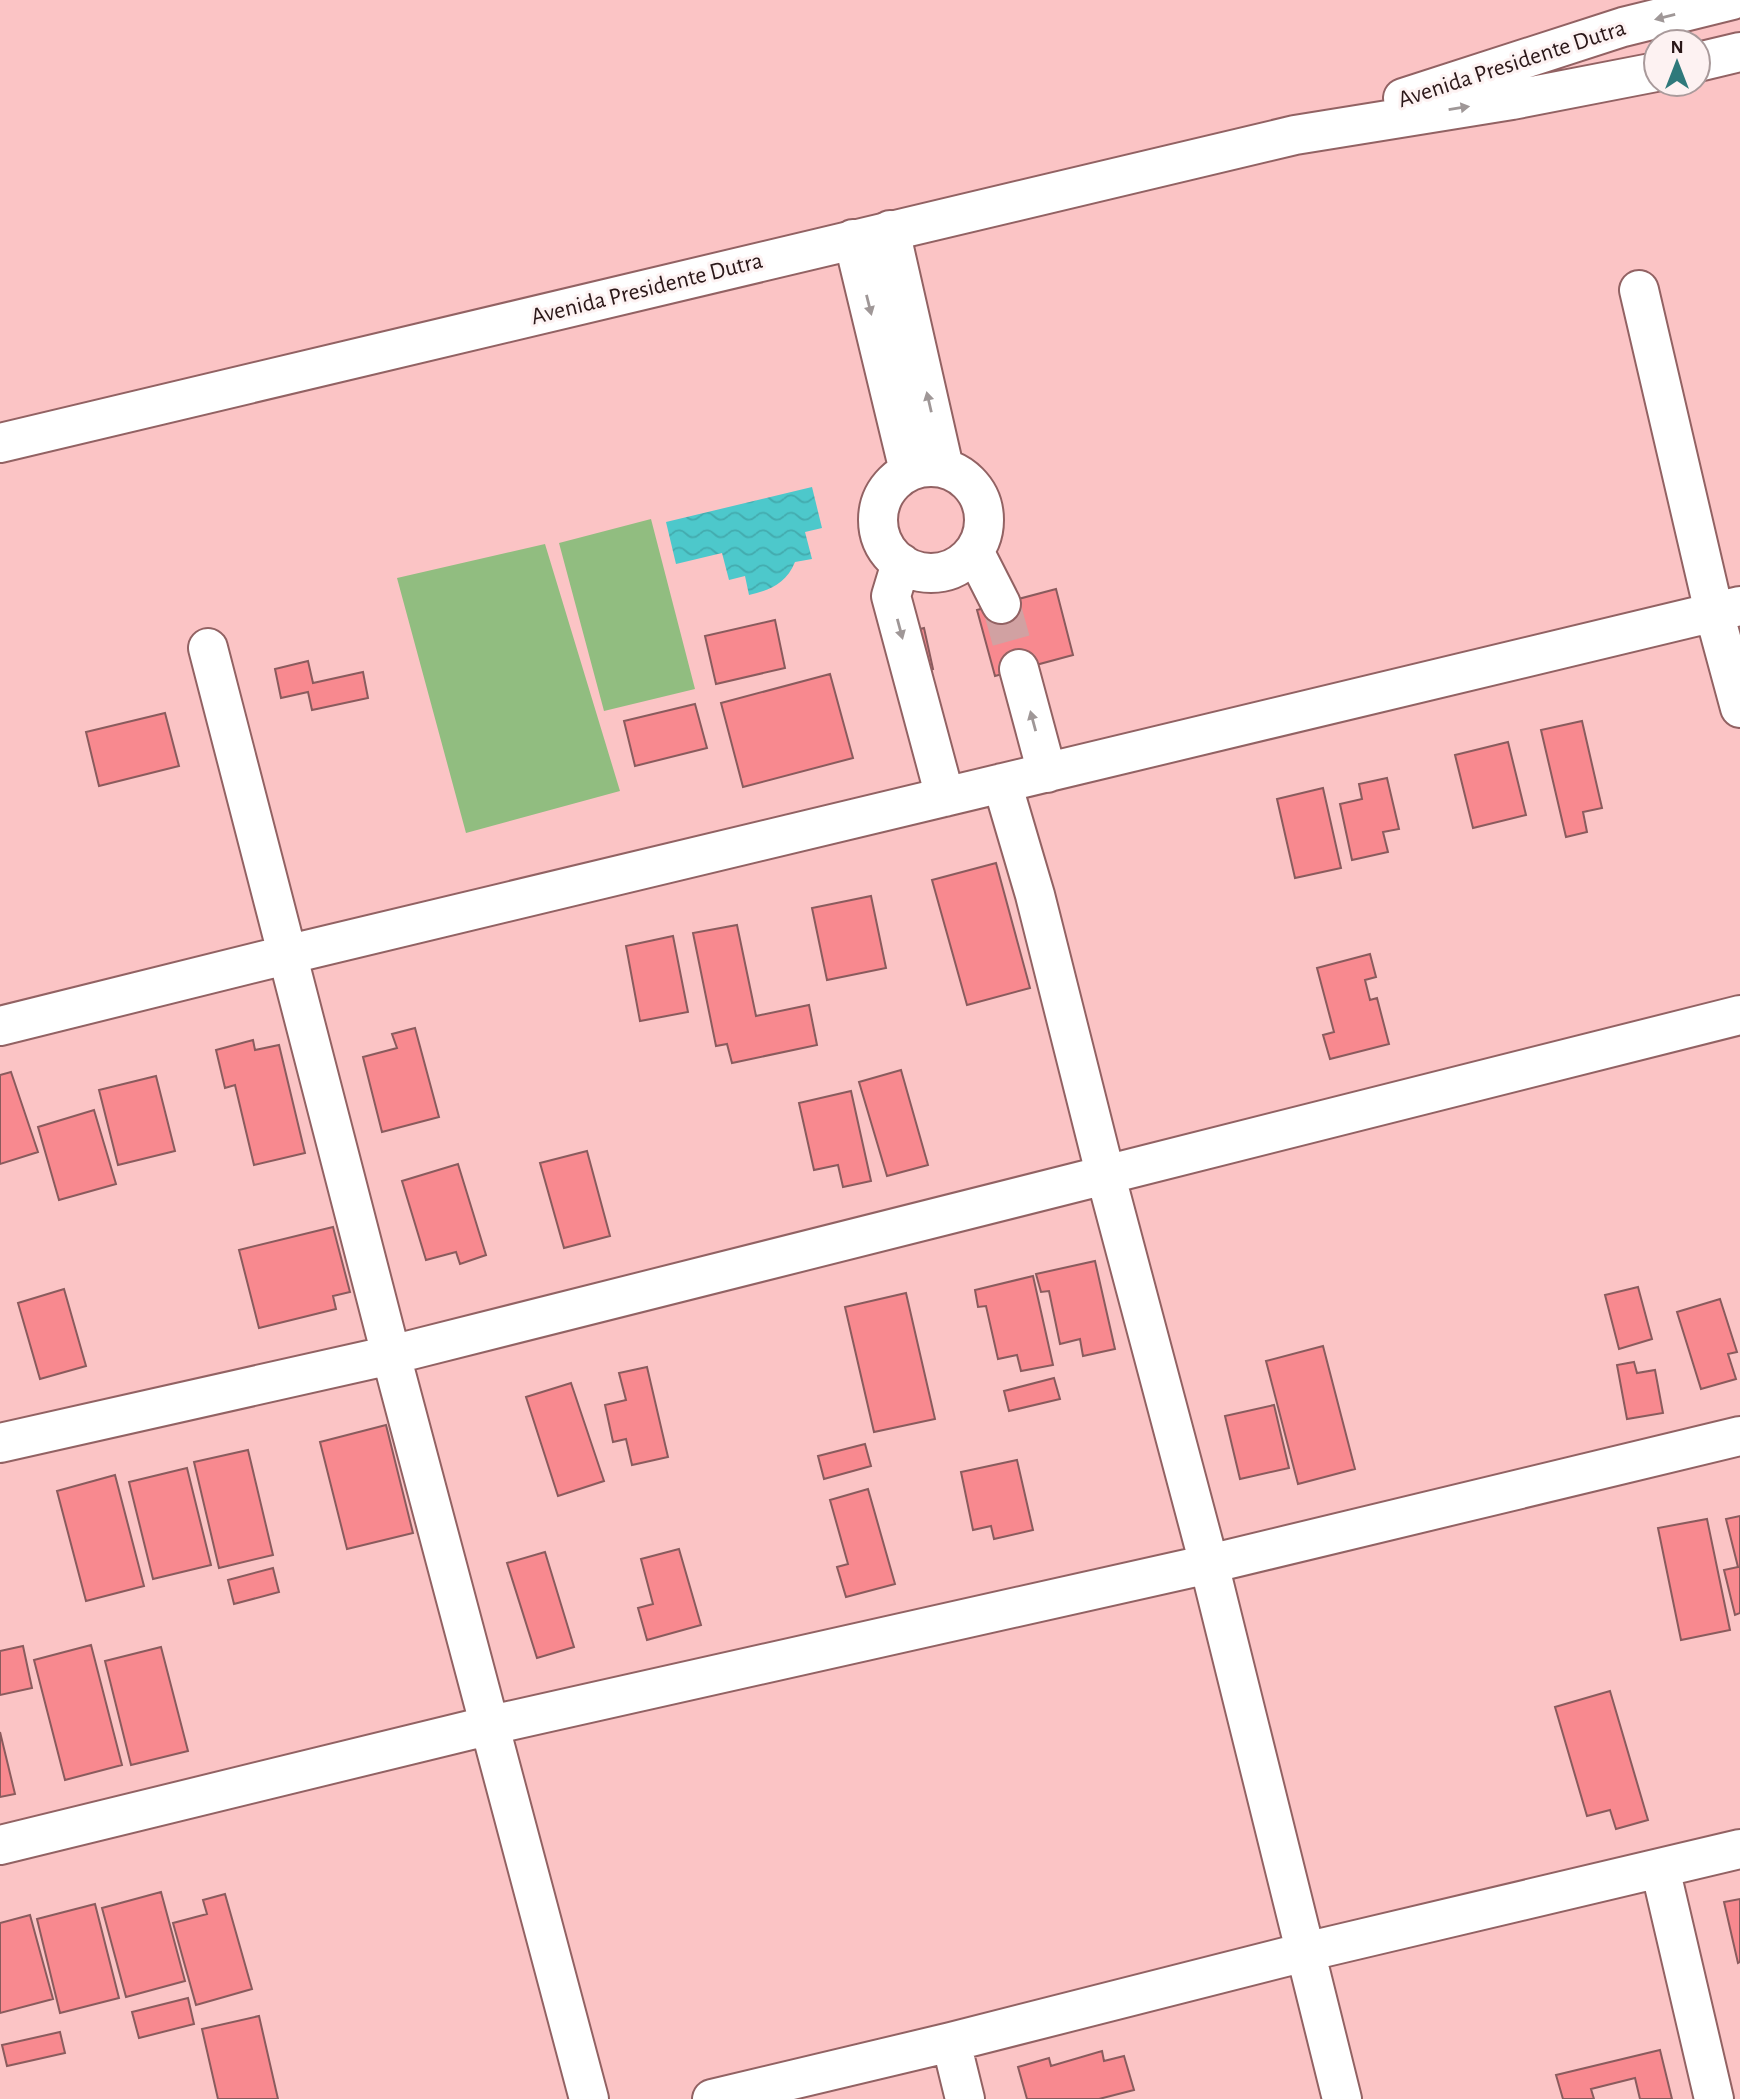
<svg xmlns="http://www.w3.org/2000/svg" width="1740" height="2099" viewBox="0 0 1740 2099" font-family="'Alegreya Sans',sans-serif">
<defs>
<pattern id="water-waves" width="16" height="10" patternUnits="userSpaceOnUse" patternTransform="scale(1.75)"><rect width="16" height="10" fill="#4dc8cb"/><path d="M0 5q4-4 8 0t8 0" fill="none" stroke="#43abae"/></pattern>
</defs>
<rect width="100%" height="100%" fill="#fbc4c5"/>
<path fill="#91bd80" d="M 651,519 L 695,689 L 604,711 L 559,543 Z
M 545,544 L 620,791 L 466,833 L 397,578 Z"/>
<path fill="url(#water-waves)" d="M 812,487 L 822,528 L 805,532 L 812,559 L 795,562 C 786,584 770,590 749,595 L 745,576 L 729,580 L 722,553 L 676,564 L 666,522 Z"/>
<path fill="#f8898f" stroke="#8a5b5d" stroke-width="2" d="M 1056,589 L 1073,655 L 995,676 L 977,610 Z
M 775,620 L 785,668 L 716,684 L 705,636 Z
M 924,628 L 933,669 L 922,672 L 912,631 Z
M 308,661 L 313,683 L 363,672 L 368,698 L 312,710 L 308,692 L 281,698 L 275,669 Z
M 830,674 L 853,758 L 743,787 L 721,703 Z
M 695,704 L 707,748 L 635,766 L 624,721 Z
M 165,713 L 179,766 L 99,786 L 86,732 Z
M 1582,721 L 1602,808 L 1583,812 L 1587,832 L 1566,837 L 1541,730 Z
M 1508,742 L 1526,815 L 1473,828 L 1455,755 Z
M 1387,778 L 1399,829 L 1383,832 L 1388,852 L 1352,860 L 1340,804 L 1362,799 L 1359,784 Z
M 1323,788 L 1341,868 L 1295,878 L 1277,799 Z
M 996,863 L 1030,988 L 967,1005 L 932,880 Z
M 871,896 L 886,968 L 827,980 L 812,908 Z
M 737,925 L 756,1016 L 809,1005 L 817,1045 L 732,1063 L 727,1044 L 716,1046 L 693,933 Z
M 673,936 L 688,1012 L 640,1021 L 626,946 Z
M 1370,954 L 1376,977 L 1365,980 L 1370,1000 L 1377,998 L 1389,1044 L 1330,1059 L 1323,1035 L 1334,1032 L 1317,968 Z
M 415,1028 L 439,1117 L 382,1132 L 363,1057 L 397,1048 L 392,1034 Z
M 253,1040 L 255,1050 L 279,1045 L 305,1153 L 254,1165 L 235,1085 L 225,1088 L 216,1050 Z
M 901,1070 L 928,1165 L 887,1176 L 859,1082 Z
M 11,1072 L 38,1152 L 0,1164 L 0,1075 Z
M 156,1076 L 175,1151 L 118,1165 L 99,1090 Z
M 851,1091 L 871,1181 L 843,1187 L 838,1165 L 814,1170 L 799,1103 Z
M 94,1110 L 116,1184 L 59,1200 L 38,1127 Z
M 587,1151 L 610,1236 L 564,1248 L 540,1163 Z
M 458,1164 L 486,1255 L 460,1264 L 456,1252 L 426,1260 L 402,1181 Z
M 333,1227 L 350,1292 L 333,1296 L 336,1309 L 259,1328 L 239,1250 Z
M 1095,1261 L 1115,1349 L 1083,1356 L 1080,1339 L 1060,1344 L 1049,1291 L 1041,1292 L 1036,1274 Z
M 1033,1276 L 1053,1365 L 1021,1371 L 1017,1355 L 998,1359 L 986,1306 L 978,1307 L 975,1290 Z
M 1638,1287 L 1652,1339 L 1619,1349 L 1605,1295 Z
M 64,1289 L 86,1366 L 40,1379 L 18,1303 Z
M 906,1293 L 935,1419 L 874,1432 L 845,1307 Z
M 1720,1299 L 1737,1352 L 1728,1354 L 1736,1379 L 1701,1389 L 1677,1312 Z
M 1323,1346 L 1355,1469 L 1298,1484 L 1266,1361 Z
M 1634,1362 L 1637,1373 L 1655,1370 L 1663,1413 L 1627,1419 L 1617,1365 Z
M 647,1367 L 668,1457 L 632,1465 L 626,1439 L 613,1442 L 605,1405 L 626,1400 L 619,1373 Z
M 1054,1378 L 1060,1399 L 1009,1411 L 1004,1391 Z
M 571,1383 L 604,1481 L 558,1496 L 526,1397 Z
M 1274,1405 L 1289,1468 L 1240,1479 L 1225,1416 Z
M 386,1425 L 413,1533 L 347,1549 L 320,1442 Z
M 865,1444 L 871,1466 L 824,1479 L 818,1456 Z
M 248,1450 L 273,1555 L 219,1568 L 194,1462 Z
M 1017,1460 L 1033,1530 L 994,1539 L 991,1526 L 973,1530 L 961,1472 Z
M 187,1468 L 211,1565 L 153,1579 L 129,1482 Z
M 115,1475 L 144,1586 L 86,1601 L 57,1491 Z
M 868,1489 L 895,1584 L 846,1597 L 837,1567 L 848,1564 L 830,1500 Z
M 1740,1516 L 1740,1613 L 1735,1615 L 1724,1570 L 1738,1567 L 1726,1519 Z
M 1707,1519 L 1730,1630 L 1681,1640 L 1658,1528 Z
M 679,1549 L 701,1625 L 647,1640 L 638,1608 L 653,1604 L 641,1559 Z
M 545,1552 L 574,1647 L 537,1658 L 507,1563 Z
M 273,1568 L 279,1592 L 234,1604 L 228,1580 Z
M 91,1645 L 122,1765 L 65,1780 L 34,1660 Z
M 23,1646 L 32,1688 L 0,1695 L 0,1651 Z
M 161,1647 L 188,1751 L 131,1765 L 105,1661 Z
M 1610,1691 L 1648,1820 L 1616,1829 L 1610,1810 L 1587,1816 L 1555,1707 Z
M 0,1732 L 15,1794 L 0,1797 Z
M 161,1892 L 185,1981 L 126,1997 L 102,1908 Z
M 225,1894 L 252,1989 L 196,2005 L 173,1923 L 207,1914 L 203,1900 Z
M 1740,1899 L 1740,1962 L 1738,1963 L 1724,1902 Z
M 95,1904 L 119,1998 L 60,2013 L 37,1919 Z
M 30,1915 L 53,1999 L 0,2013 L 0,1923 Z
M 188,1998 L 194,2024 L 139,2038 L 132,2012 Z
M 259,2016 L 278,2099 L 218,2099 L 202,2029 Z
M 60,2032 L 65,2053 L 7,2066 L 2,2045 Z
M 1660,2050 L 1672,2099 L 1640,2099 L 1635,2078 L 1591,2089 L 1594,2099 L 1563,2099 L 1556,2075 Z
M 1102,2051 L 1104,2061 L 1124,2056 L 1134,2090 L 1099,2099 L 1027,2099 L 1018,2067 L 1049,2058 L 1051,2066 Z"/>
<g fill="none" stroke-linecap="round" stroke-linejoin="round">
<path stroke="#d1a1a2" stroke-width="38" stroke-dasharray="38 19" stroke-linecap="butt" d="M 1001,604 L 1019,669"/>
<defs>
<path id="minor" d="M 890,230 L 944,468
M 853,239 L 909,471
M 1639,290 L 1714,612 L 1740,708
M878 520a53 53 0 1 1 106 0a53 53 0 1 1-106 0Z
M 974,551 L 1001,604
M 901,563 L 891,596 L 945,797
M 208,648 L 391,1355 L 589,2099
M 1019,669 L 1047,773
M 1002,783 L 1035,895 L 1105,1173 L 1209,1564 L 1342,2099
M 0,1026 L 286,955 L 1740,606
M 0,1443 L 391,1355 L 1740,1015
M 0,1845 L 491,1725 L 1209,1564 L 1740,1436
M 1660,1868 L 1714,2099
M 951,2042 L 965,2099
M 712,2099 L 951,2042 L 1305,1952 L 1740,1849"/>
<path id="highway" d="M 1698,62 L 1740,52
M 1403,98 L 1623,27 L 1732,0
M 0,443 L 1295,135 L 1512,100 L 1656,72"/>
</defs>
<use href="#minor" stroke="#926263" stroke-width="42"/>
<use href="#highway" stroke="#926263" stroke-width="42"/>
<use href="#minor" stroke="#fff" stroke-width="38"/>
<use href="#highway" stroke="#fff" stroke-width="38"/>
</g>
<defs><path id="oneway-solid" d="M-6-.8H1V-3.2L6.5 0L1 3.2V.8H-6Z" transform="scale(1.75)"/></defs>
<g fill="#9f9797">
<use href="#oneway-solid" transform="translate(1665 17) rotate(166)"/>
<use href="#oneway-solid" transform="translate(1459 108) rotate(-9)"/>
<use href="#oneway-solid" transform="translate(869 305) rotate(76)"/>
<use href="#oneway-solid" transform="translate(929 402) rotate(-103)"/>
<use href="#oneway-solid" transform="translate(900 629) rotate(75)"/>
<use href="#oneway-solid" transform="translate(1033 721) rotate(-105)"/>
</g>
<g text-anchor="middle" dominant-baseline="central" stroke-width="6" stroke-linejoin="round" paint-order="stroke">
<g font-size="24" fill="#2a1718" stroke="#fdf2f2">
<text transform="translate(1512 64) rotate(-18)">Avenida Presidente Dutra</text>
<text transform="translate(647 289) rotate(-14)">Avenida Presidente Dutra</text>
</g>
</g>
<g transform="translate(1677 63)"><circle r="33" fill="#fdf2f2" stroke="#a99a9b" stroke-width="2"/>
<path d="M0-5L12 26L0 18L-12 26Z" fill="#2f797b"/>
<text y="-10" font-size="19" font-weight="bold" text-anchor="middle" fill="#2a1718">N</text>
</g>
</svg>
